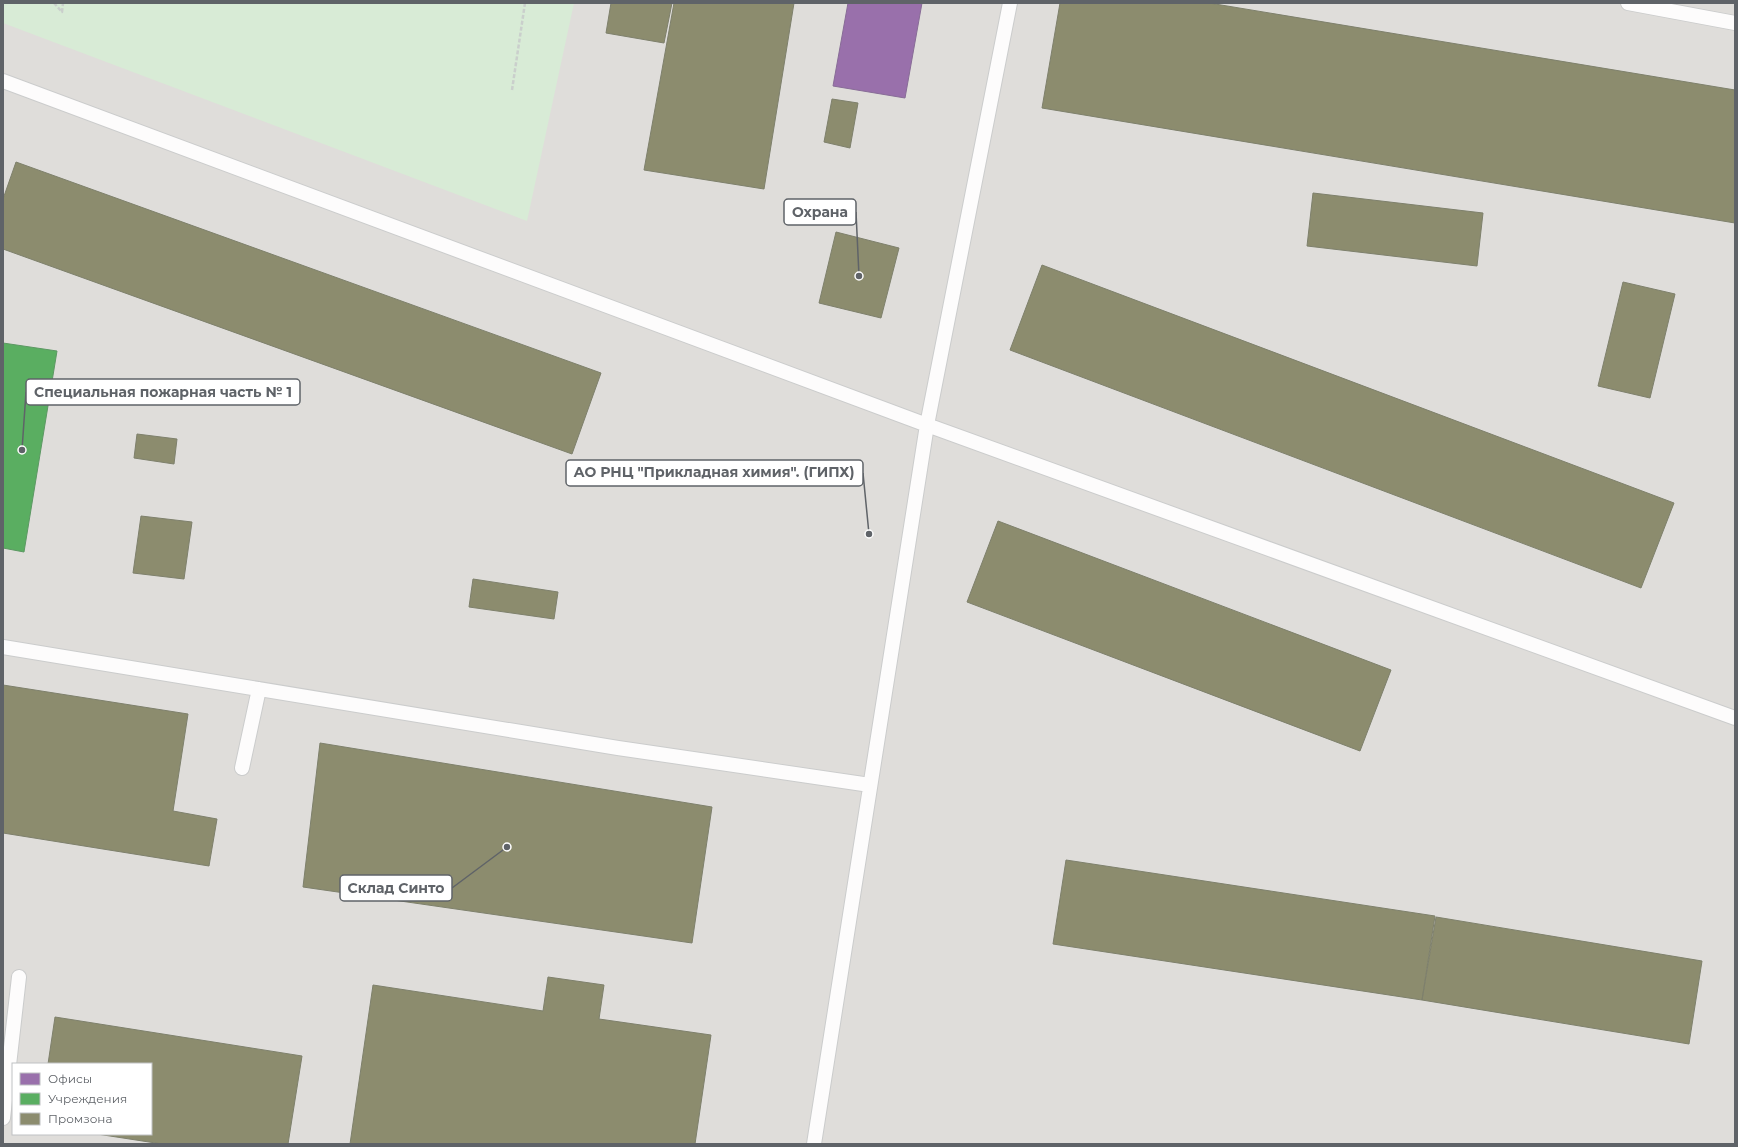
<svg xmlns="http://www.w3.org/2000/svg" width="1738" height="1147" viewBox="0 0 1738 1147" font-family="Montserrat,sans-serif">
<rect width="100%" height="100%" fill="#efeeea"/>
<path fill="#dfddda" fill-rule="evenodd" d="M 3,3 L 1735,3 L 1735,1144 L 3,1144 ZM 13,1064 L 151,1064 L 151,1134 L 13,1134 Z"/>
<path fill="#d8ebd6" d="M 3,3 L 574,3 L 527,221 L 3,23 Z"/>
<path fill="#9970ab" stroke="#886c97" d="M 848,3 L 922,3 L 905,98 L 833,86 Z"/>
<path fill="#5aae61" stroke="#5c9863" d="M 3,343 L 57,351 L 24,552 L 3,548 Z"/>
<path fill="#8c8c6e" stroke="#7e806c" d="M 611,3 L 672,3 L 664,43 L 606,33 Z
M 674,3 L 794,3 L 764,189 L 644,170 Z
M 1060,3 L 1209,3 L 1735,90 L 1735,223 L 1042,108 Z
M 832,99 L 858,103 L 850,148 L 824,142 Z
M 16,162 L 601,373 L 572,454 L 3,249 L 3,199 Z
M 1313,193 L 1483,213 L 1477,266 L 1307,246 Z
M 836,232 L 899,248 L 881,318 L 819,303 Z
M 1042,265 L 1674,503 L 1641,588 L 1010,350 Z
M 1623,282 L 1675,294 L 1650,398 L 1598,386 Z
M 137,434 L 177,439 L 174,464 L 134,458 Z
M 141,516 L 192,522 L 184,579 L 133,573 Z
M 998,521 L 1391,670 L 1360,751 L 967,602 Z
M 473,579 L 558,592 L 554,619 L 469,607 Z
M 3,685 L 188,714 L 173,811 L 217,819 L 209,866 L 3,833 Z
M 320,743 L 712,807 L 692,943 L 303,887 Z
M 1066,860 L 1435,916 L 1422,1000 L 1053,944 Z
M 1436,917 L 1702,961 L 1689,1044 L 1422,1000 Z
M 548,977 L 604,985 L 599,1019 L 711,1035 L 695,1144 L 350,1144 L 373,985 L 543,1011 Z
M 55,1017 L 302,1056 L 288,1144 L 162,1144 L 97,1134 L 151,1134 L 151,1064 L 48,1064 Z"/>
<g fill="none" stroke-linecap="round" stroke-linejoin="round">
<defs>
<path id="lane" d="M 1628,3 L 1735,23
M 3,81 L 927,425 L 1735,718
M 3,647 L 618,748 L 870,785
M 242,768 L 259,689
M 3,1118 L 19,977
M 814,1144 L 927,425 L 1010,3"/>
</defs>
<use href="#lane" stroke="#cbcccc" stroke-width="16"/>
<path stroke="#cacfcc" stroke-width="2.5" stroke-dasharray="4 2" stroke-linecap="butt" d="M 54,3 L 62,12 L 63,3
M 512,90 L 525,3"/>
<use href="#lane" stroke="#fdfcfc" stroke-width="14"/>
</g>
<path fill="none" stroke="#5f6368" stroke-width="1.5" d="M859 276L856 212M22 450L26 392M869 534L863 473M507 847L452 888"/>
<g fill="#5f6368" stroke="#fff" stroke-width="1.5">
<circle cx="859" cy="276" r="4"/>
<circle cx="22" cy="450" r="4"/>
<circle cx="869" cy="534" r="4"/>
<circle cx="507" cy="847" r="4"/>
</g>
<g fill="#fff" stroke="#5f6368" stroke-width="1.5">
<rect x="784" y="199" width="72" height="26" rx="4"/>
<rect x="26" y="379" width="274" height="26" rx="4"/>
<rect x="566" y="460" width="297" height="26" rx="4"/>
<rect x="340" y="875" width="112" height="26" rx="4"/>
</g>
<g font-size="14" text-anchor="middle" font-weight="bold" fill="#5f6368">
<text x="820" y="217">Охрана</text>
<text x="163" y="397">Специальная пожарная часть № 1</text>
<text x="714" y="477">АО РНЦ "Прикладная химия". (ГИПХ)</text>
<text x="396" y="893">Склад Синто</text>
</g>
<rect width="1738" height="1147" fill="none" stroke="#5f6368" stroke-width="8"/>
<rect x="12" y="1063" width="140" height="72" fill="#ffffff" stroke="#bfc1c3"/>
<rect x="20" y="1073" width="20" height="12" fill="#9970ab" stroke="#bfc1c3"/>
<text x="48" y="1083" font-size="12" fill="#5f6368">Офисы</text>
<rect x="20" y="1093" width="20" height="12" fill="#5aae61" stroke="#bfc1c3"/>
<text x="48" y="1103" font-size="12" fill="#5f6368">Учреждения</text>
<rect x="20" y="1113" width="20" height="12" fill="#8c8c6e" stroke="#bfc1c3"/>
<text x="48" y="1123" font-size="12" fill="#5f6368">Промзона</text>
</svg>
